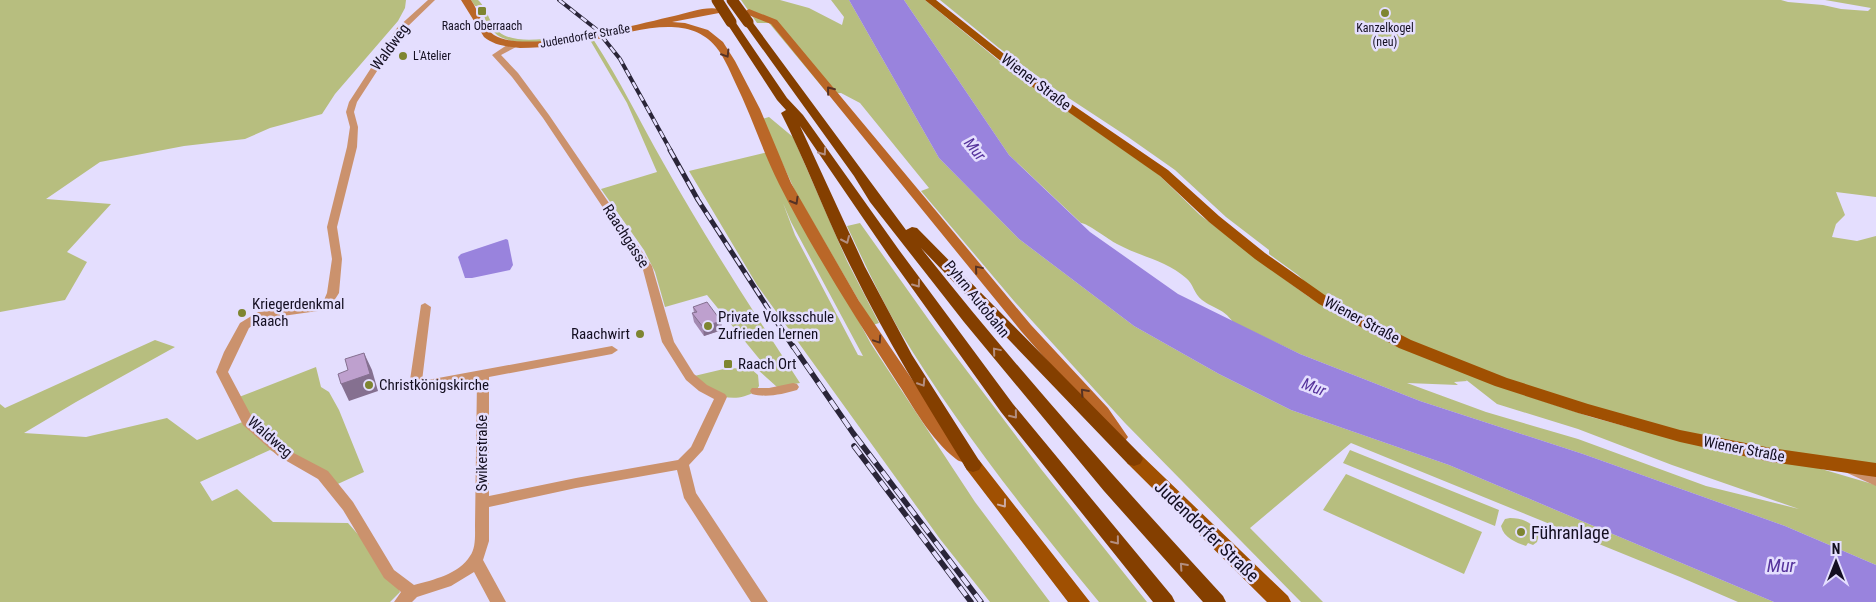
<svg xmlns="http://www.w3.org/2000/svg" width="1876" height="602" viewBox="0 0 1876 602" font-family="'Roboto Condensed',sans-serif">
<rect width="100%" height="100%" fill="#e4defe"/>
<path fill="#b7be7f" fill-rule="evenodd" d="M 0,0 L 406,0 L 405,8 L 398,21 L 335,94 L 322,114 L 270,128 L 245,139 L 184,146 L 100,162 L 46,199 L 111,204 L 67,252 L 87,262 L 65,300 L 0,312 Z
M 471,0 L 478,0 C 488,9 490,26 499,32 C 517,47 562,36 583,33 L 586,34 C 564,39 511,51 494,32 C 491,28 487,23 485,19 C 484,14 485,12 482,7 L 475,6 Z
M 741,0 L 780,0 L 809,8 L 842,25 L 844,17 L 831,0 L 849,0 L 939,158 L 1019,239 L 1134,326 L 1219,374 L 1291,410 L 1449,465 L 1774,602 L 1738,602 L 1680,577 L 1351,443 L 1250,528 L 1323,602 L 1301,602 L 1125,423 L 1014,301 L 921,191 L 929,188 L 860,103 L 841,93 L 828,94 L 769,23 L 757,23 Z
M 904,0 L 925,0 L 1019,77 L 1158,174 L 1200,215 L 1280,276 L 1309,297 L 1363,328 L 1433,360 L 1516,392 L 1591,417 L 1643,431 L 1818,468 L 1876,485 L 1876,565 L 1785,526 L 1583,454 L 1420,401 L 1300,354 L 1233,322 C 1223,308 1214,309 1202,300 C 1194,294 1193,283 1186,278 C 1167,261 1139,256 1117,244 C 1109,240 1087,223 1081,223 L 1009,155 ZM 1465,379 L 1497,404 L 1578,429 L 1672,465 L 1799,509 L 1706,486 L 1578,439 L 1486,412 L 1407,383 L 1458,385 L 1454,382 L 1467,381 Z
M 940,0 L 1781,0 L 1788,2 L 1823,5 L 1841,9 L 1868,11 L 1871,8 L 1825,0 L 1876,0 L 1876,197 L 1836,192 L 1845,215 L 1836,224 L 1832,237 L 1857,241 L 1876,236 L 1876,468 L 1680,436 L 1480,375 L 1324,301 L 1298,275 L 1269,254 L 1269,250 L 1226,217 L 1175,170 L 1128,137 L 1058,91 L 999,48 Z
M 593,39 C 620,80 640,122 664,164 C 706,239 753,311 800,383 L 777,387 L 757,369 L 761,361 L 707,295 L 665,307 L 655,272 L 644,250 L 601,189 L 657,172 L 627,103 L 590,40 Z
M 769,117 L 793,137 L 847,261 L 879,323 L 873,325 L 796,193 L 762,119 Z
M 768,152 L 871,344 L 975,502 L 1050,602 L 990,602 L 940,539 L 757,285 L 689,171 ZM 783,203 L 791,222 L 863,356 L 858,355 L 795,235 Z
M 860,223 L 936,330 L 1041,469 L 1147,602 L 1099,602 C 1027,514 956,425 898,328 C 879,295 863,260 847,226 Z
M 155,340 L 175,347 L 76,402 L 24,433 L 86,437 L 167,418 L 197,440 L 250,419 L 239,397 L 316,367 L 321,387 L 329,392 L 339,410 L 364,472 L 329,488 L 317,475 L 270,450 L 200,482 L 212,501 L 237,489 L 273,522 L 348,523 L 391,572 L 400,592 L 390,602 L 0,602 L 0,404 L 5,408 Z
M 728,368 L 751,369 L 758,375 L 759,386 L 756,391 C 729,407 712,392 690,377 Z
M 1350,450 L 1499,510 L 1495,526 L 1343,463 Z
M 1346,474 L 1482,532 L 1464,574 L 1323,510 Z
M 1510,518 C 1523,518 1534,523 1539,535 L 1537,542 L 1533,545 L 1528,543 L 1526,546 C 1515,542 1504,538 1501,526 L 1505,519 Z"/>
<path fill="#9983dd" d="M 849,0 L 904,0 L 1009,155 L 1090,232 L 1178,294 L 1300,354 L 1420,401 L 1583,454 L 1785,526 L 1876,565 L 1876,602 L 1774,602 L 1449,465 L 1291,410 L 1219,374 L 1134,326 L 1019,239 L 939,158 Z
M 506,239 L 508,240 L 513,265 L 510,270 L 472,278 L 465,278 L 458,257 L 461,254 Z"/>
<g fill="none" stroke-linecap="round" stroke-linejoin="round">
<path fill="#cb926d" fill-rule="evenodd" d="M 428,0 L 435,0 L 403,31 L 357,102 L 354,112 L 358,127 L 357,147 L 337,227 L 342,259 L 339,293 L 332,304 L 318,311 L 261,319 L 249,328 L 228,372 L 253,419 L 288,450 L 328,471 L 353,502 L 394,570 L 414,585 C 433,580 459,574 470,556 C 476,548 475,535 475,525 L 477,380 L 415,391 L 411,390 L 409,387 L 421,305 L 425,303 L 431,307 L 422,381 L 612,346 L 618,350 L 612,354 L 489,377 L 489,496 L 576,478 L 678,460 L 691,447 L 714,399 L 699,391 L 686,380 L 662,342 L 642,266 L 543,118 L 512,77 L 492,55 L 510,43 L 516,43 L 516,47 L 501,55 L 518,73 L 549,115 L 652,266 L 674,342 L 694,374 L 707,385 L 725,394 L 727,397 L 703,450 L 689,465 L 696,493 L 768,602 L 751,602 L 684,498 L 677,470 L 576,488 L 489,507 L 489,541 L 483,560 L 506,602 L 490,602 L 474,572 L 451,586 L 417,597 L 412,602 L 394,602 L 401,592 L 384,578 L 343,510 L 318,479 L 278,456 L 243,425 L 216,372 L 224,352 L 240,323 L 258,312 L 311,306 L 324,300 L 327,293 L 332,259 L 327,227 L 347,147 L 350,127 L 346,112 L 349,102 L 397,28 Z
M 793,383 L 797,384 L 799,387 L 797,390 C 783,394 767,398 752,394 L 750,391 L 752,388 L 769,388 Z
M 1850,463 L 1876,475 L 1876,486 L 1845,472 L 1843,468 L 1845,464 Z"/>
<path fill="#ba6728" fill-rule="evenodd" d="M 461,0 L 471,0 C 478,10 483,28 494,35 C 524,55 638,24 674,16 C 687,13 706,6 719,9 L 719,13 L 672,22 L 685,23 L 708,30 L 723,42 L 735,61 L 760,109 L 791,183 L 859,301 L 945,428 L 970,451 L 973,456 L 970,461 C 965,462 961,463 956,459 C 930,439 913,406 895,379 C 854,315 813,251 779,184 C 762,150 751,114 734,80 C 729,69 724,57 716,47 C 688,12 634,32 598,39 C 572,44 546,48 520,48 C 508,47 493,45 484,37 Z
M 749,9 L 777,20 L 1031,325 L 1108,408 L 1128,437 L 1125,441 L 1119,443 L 1113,441 L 1096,416 L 1021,331 L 771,24 L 746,14 L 744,12 Z"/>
<path fill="#a05002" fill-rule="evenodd" d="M 925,0 L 936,0 L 1042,84 L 1168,170 L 1219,216 L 1265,253 L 1329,298 L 1411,340 L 1507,378 L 1588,404 L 1680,430 L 1771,448 L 1876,463 L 1876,477 L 1771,462 L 1680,442 L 1578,413 L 1495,386 L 1399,348 L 1319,304 L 1255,259 L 1209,222 L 1160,176 L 1034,88 Z
M 1134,452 L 1140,454 L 1288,596 L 1291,602 L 1267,602 L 1128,464 L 1125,459 L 1128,454 Z
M 973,458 L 979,460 L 1090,602 L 1068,602 L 967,470 L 964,465 L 967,460 Z"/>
<path fill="#843f00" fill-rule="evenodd" d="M 731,19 L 734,20 L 787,98 L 803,115 L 899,250 L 1013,404 L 1172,596 L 1175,602 L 1153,602 L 1001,412 L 889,256 L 800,126 L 865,267 L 912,355 L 982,465 L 979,470 L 973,472 L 967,470 C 926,403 886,339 852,269 C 826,218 807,164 781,113 L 786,110 L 777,100 L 726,22 Z
M 748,19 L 751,20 L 906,230 L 912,227 L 917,228 L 1140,454 L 1143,459 L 1140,464 L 1134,466 L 1128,464 L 921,248 C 1017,369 1119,483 1223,596 L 1226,602 L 1203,602 L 1104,491 L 964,322 L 870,202 L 854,176 L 743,22 Z"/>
<defs>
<path id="rail-far2" d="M 559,0 L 596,29 L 620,59 L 671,151"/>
<path id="rail-far1" d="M 670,150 L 698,200 L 793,347"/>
<path id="rail" d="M 793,346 L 853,433 L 981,602
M 854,446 L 971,602"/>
</defs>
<use href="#rail-far2" stroke="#2a2538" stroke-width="4"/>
<use href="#rail-far1" stroke="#2a2538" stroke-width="5"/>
<use href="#rail" stroke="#2a2538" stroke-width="5.5"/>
<use href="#rail-far2" stroke="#e4defe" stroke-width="2.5" stroke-dasharray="7" stroke-linecap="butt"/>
<use href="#rail-far1" stroke="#e4defe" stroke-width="3" stroke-dasharray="9" stroke-linecap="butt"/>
<use href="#rail" stroke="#e4defe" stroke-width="4" stroke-dasharray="11" stroke-linecap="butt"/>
<path stroke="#843f00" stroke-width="11" d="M 717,0 L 731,22
M 732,0 L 748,22"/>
</g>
<path fill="#a38ab1" d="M 693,307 L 721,321 L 722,330 L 704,336 L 694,322 L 692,313 L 694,313 Z"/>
<path fill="#857090" d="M 721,321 L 722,330 L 704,336 L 703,327 Z
M 364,353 L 372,370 L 378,391 L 349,401 L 341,384 Z"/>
<path fill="#bea0ce" stroke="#857090" d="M 707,302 L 721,321 L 703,327 L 692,313 L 697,312 L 693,307 Z
M 364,353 L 370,374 L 341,384 L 338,374 L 348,370 L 345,359 Z"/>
<defs><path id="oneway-chevron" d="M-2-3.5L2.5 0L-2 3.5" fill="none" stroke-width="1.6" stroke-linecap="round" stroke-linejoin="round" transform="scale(1.25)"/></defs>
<g stroke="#563224">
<use href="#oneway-chevron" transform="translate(726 54) rotate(58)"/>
<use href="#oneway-chevron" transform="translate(830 90) rotate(-129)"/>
<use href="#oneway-chevron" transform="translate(795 201) rotate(60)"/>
<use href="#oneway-chevron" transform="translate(978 269) rotate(-130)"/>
<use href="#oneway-chevron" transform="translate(878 340) rotate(56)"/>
<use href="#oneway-chevron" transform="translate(1084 392) rotate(-132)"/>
</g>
<g stroke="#b48e7f">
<use href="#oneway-chevron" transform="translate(823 152) rotate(55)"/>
<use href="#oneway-chevron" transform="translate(846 240) rotate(66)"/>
<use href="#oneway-chevron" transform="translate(917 284) rotate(54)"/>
<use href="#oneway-chevron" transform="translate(996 351) rotate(-130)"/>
<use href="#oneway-chevron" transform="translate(922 383) rotate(58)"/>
<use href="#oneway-chevron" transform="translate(1014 415) rotate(51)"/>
<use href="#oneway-chevron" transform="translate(1116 541) rotate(51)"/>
<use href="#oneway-chevron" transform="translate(1183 566) rotate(-132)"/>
</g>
<use stroke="#ccaca6" href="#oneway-chevron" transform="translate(1003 504) rotate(53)"/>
<g fill="#7e8531" stroke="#e4defe" stroke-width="2">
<rect x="477" y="6" width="10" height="10" rx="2.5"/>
<circle cx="1385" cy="13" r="5"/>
<circle cx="403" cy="56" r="5"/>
<circle cx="242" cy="313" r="5"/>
<circle cx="708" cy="326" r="5"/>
<circle cx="640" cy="334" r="5"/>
<rect x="723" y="359" width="10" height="10" rx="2.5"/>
<circle cx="369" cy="385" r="5"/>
<circle cx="1521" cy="532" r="5"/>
</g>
<g text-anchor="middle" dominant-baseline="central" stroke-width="5" stroke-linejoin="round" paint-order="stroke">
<g font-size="12" fill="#140f21" stroke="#e4defe">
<text x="482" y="26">Raach Oberraach</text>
<text x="1385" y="28">Kanzelkogel<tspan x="1385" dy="14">(neu)</tspan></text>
<text x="413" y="56" text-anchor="start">L'Atelier</text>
</g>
<g font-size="12" fill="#140f21" stroke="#e4defe">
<text transform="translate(585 36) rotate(-10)">Judendorfer Straße</text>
</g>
<g font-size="15" fill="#140f21" stroke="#e4defe">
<text transform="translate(390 47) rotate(-54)">Waldweg</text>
<text transform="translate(1036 82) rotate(37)">Wiener Straße</text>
<text transform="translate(626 236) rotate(57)">Raachgasse</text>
<text transform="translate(977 299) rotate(51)">Pyhrn Autobahn</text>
<text transform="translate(1362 320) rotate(28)">Wiener Straße</text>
<text transform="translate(270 437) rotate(41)">Waldweg</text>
<text transform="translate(1744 449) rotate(11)">Wiener Straße</text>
<text transform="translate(482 453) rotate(-90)">Swikerstraße</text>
</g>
<g font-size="15" fill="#140f21" stroke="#e4defe" text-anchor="start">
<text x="252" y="304">Kriegerdenkmal<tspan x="252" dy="17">Raach</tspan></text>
<text x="718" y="317">Private Volksschule<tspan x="718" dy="17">Zufrieden Lernen</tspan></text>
<text x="630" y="334" text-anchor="end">Raachwirt</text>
<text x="738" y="364">Raach Ort</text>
<text x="379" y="385">Christkönigskirche</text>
</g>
<g font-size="16" font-style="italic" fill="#56339c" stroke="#e4defe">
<text transform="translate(975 149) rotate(51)">Mur</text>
<text transform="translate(1314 387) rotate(21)">Mur</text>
</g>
<g font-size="18" fill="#140f21" stroke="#e4defe">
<text transform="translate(1207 531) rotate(44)">Judendorfer Straße</text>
</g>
<g font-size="18" fill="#140f21" stroke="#e4defe" text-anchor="start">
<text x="1531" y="532">Führanlage</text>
</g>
<g font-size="19" font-style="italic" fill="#56339c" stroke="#e4defe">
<text x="1781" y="565">Mur</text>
</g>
</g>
<g transform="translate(1836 562)" stroke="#e4defe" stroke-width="4" paint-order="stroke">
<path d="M0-4L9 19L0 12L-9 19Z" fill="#140f21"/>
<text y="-8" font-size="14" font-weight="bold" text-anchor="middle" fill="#140f21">N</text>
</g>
</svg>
